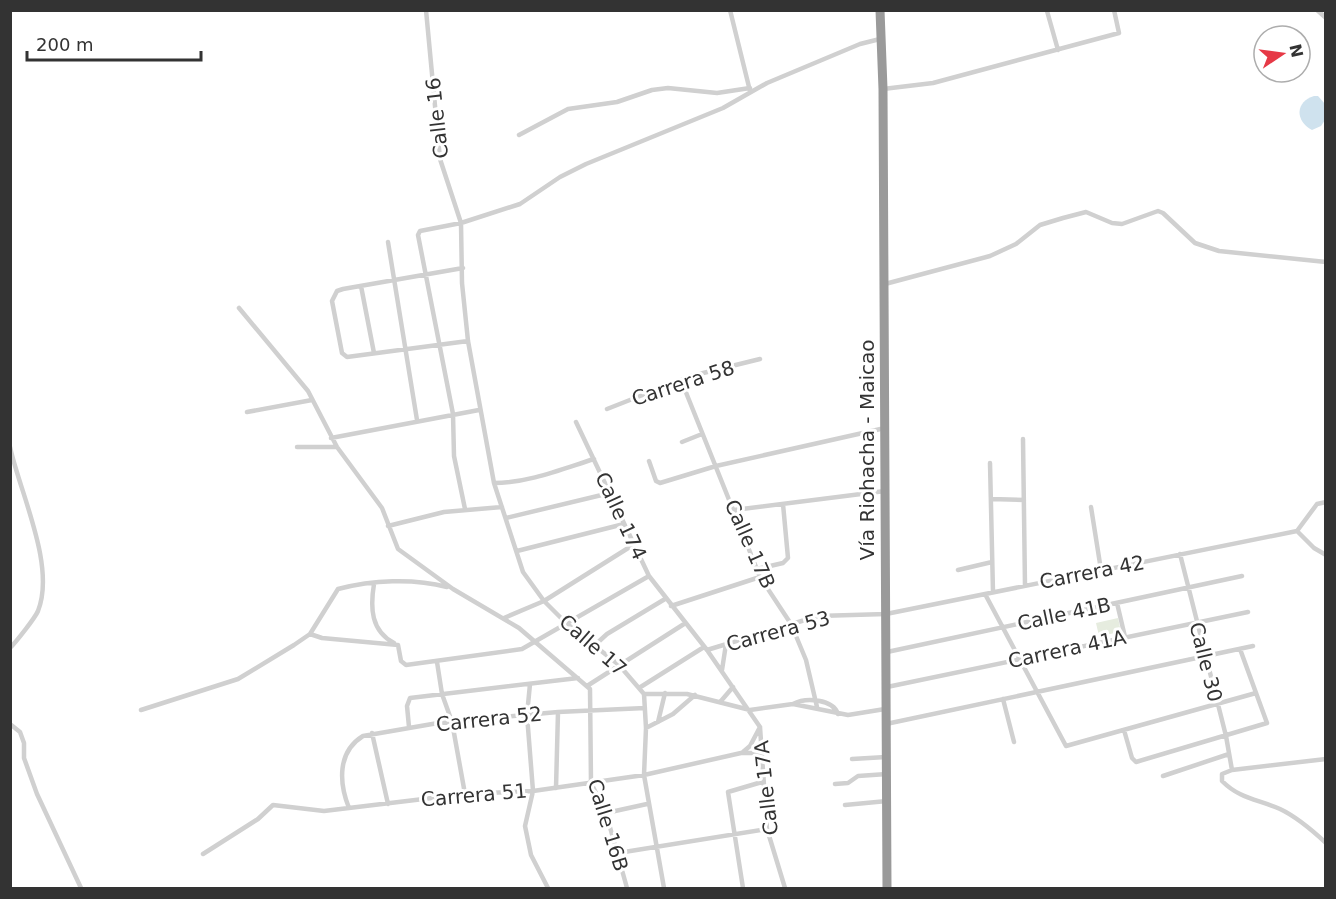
<svg xmlns="http://www.w3.org/2000/svg" width="1336" height="899" viewBox="0 0 1336 899" font-family="'DejaVu Sans',sans-serif">
<rect width="100%" height="100%" fill="#fff"/>
<path fill="#e6ecdf" d="M 1118,618 L 1121,632 L 1099,636 L 1096,623 Z"/>
<path fill="#cfe2ee" d="M 1314,96 L 1318,96 L 1325,104 L 1325,120 L 1321,126 L 1312,130 C 1295,121 1295,102 1314,96 Z"/>
<g fill="none" stroke-linecap="round" stroke-linejoin="round">
<path stroke="#d0d0d0" stroke-width="4.5" d="M 426,10 L 440,159 L 461,223 L 462,283 L 468,341 L 494,483 L 523,572 L 544,601 L 566,623 L 619,665 L 644,694 L 646,728 L 644,775 L 664,888
M 730,10 L 750,91
M 1317,10 L 1326,18
M 1047,11 L 1058,50
M 883,89 L 933,83 L 1119,33 L 1114,10
M 519,135 L 568,109 L 617,102 L 652,90 L 668,88 L 717,93 L 750,88
M 388,242 L 417,420
M 463,268 L 343,289 L 337,291 L 332,301 L 342,353 L 347,357 L 468,341
M 885,284 L 990,256 L 1016,244 L 1040,225 L 1063,218 L 1086,212 L 1112,223 L 1122,224 L 1158,211 L 1163,213 L 1195,243 L 1219,251 L 1326,262
M 361,286 L 374,353
M 239,308 L 308,391 L 337,447 L 382,508 L 398,549 L 453,589 L 519,628 L 590,689 L 591,783 L 606,813 L 627,888
M 681,380 L 760,577 L 791,624 L 806,660 L 817,707
M 607,409 L 691,376 L 760,359
M 247,412 L 312,400
M 576,422 L 649,576 L 707,650 L 760,727 L 767,829 L 785,888
M 331,438 L 479,410
M 1023,439 L 1025,586
M 682,442 L 702,434
M 10,447 C 20,493 56,566 38,611 C 35,618 16,642 10,648
M 297,447 L 337,447
M 649,461 L 656,481 L 660,483 L 716,466 L 885,428
M 990,463 L 993,592
M 494,483 C 528,483 562,469 594,459
M 991,499 L 1024,500
M 1091,507 L 1101,570
M 465,509 L 454,456 L 453,414 L 418,235 L 420,231 L 461,223 L 520,204 L 560,177 L 586,164 L 723,108 L 767,83 L 860,44 L 880,39
M 734,510 L 885,491
M 506,518 L 610,493
M 388,526 L 444,512 L 502,507
M 1297,531 L 1317,504 L 1326,502
M 1297,531 L 1314,548 L 1326,555
M 517,551 L 624,524
M 1180,554 L 1226,736 L 1232,770
M 757,569 L 783,563 L 788,558 L 783,504
M 958,570 L 992,562
M 374,584 C 370,608 371,631 394,643
M 985,594 L 1066,746 L 1256,693
M 1117,603 L 1125,637
M 671,606 L 760,577
M 504,618 L 544,601 L 633,545
M 310,634 L 322,638 L 398,645 L 401,661 L 406,665 L 522,649 L 649,576
M 595,645 L 607,634 L 665,599
M 707,650 L 818,616 L 886,614 L 1297,531
M 887,652 L 1242,576
M 437,662 L 442,694 L 452,722 L 465,794
M 722,670 L 726,644
M 530,684 L 527,715 L 533,791 L 525,826 L 531,855 L 548,888
M 587,686 L 684,624
M 887,687 L 1248,612
M 639,688 L 704,647
M 644,694 L 687,694 L 750,710 L 793,704 L 848,715 L 885,709
M 1003,699 L 1014,742
M 721,701 L 733,687
M 793,704 C 806,697 833,699 838,714
M 141,710 L 238,679 L 294,645 L 310,634 L 338,589 C 372,580 413,578 447,587
M 658,722 L 665,693
M 10,724 L 20,732 L 24,743 L 24,758 L 37,794 L 81,888
M 886,724 L 1253,646
M 409,727 L 407,706 L 410,698 L 578,678
M 646,728 L 673,714 L 695,695
M 1124,730 L 1132,758 L 1136,762 L 1267,723 L 1240,649
M 372,733 L 388,804
M 743,752 L 750,746 L 760,727
M 852,759 L 886,757
M 1326,759 L 1232,770 L 1222,774 L 1222,781 C 1240,799 1257,799 1280,809 C 1297,817 1312,830 1326,843
M 1163,776 L 1229,754
M 835,784 L 848,783 L 858,776 L 887,774
M 556,788 L 558,712
M 845,805 L 887,801
M 349,808 C 339,783 337,752 363,736 L 438,723 L 558,712 L 645,708
M 606,813 L 647,804
M 618,853 L 767,829
M 203,854 L 258,819 L 273,805 L 324,811 L 465,794 L 533,791 L 644,775 L 741,753 L 760,753
M 743,888 L 728,792 L 762,782"/>
<path stroke="#9a9a9a" stroke-width="9" d="M 880,10 L 883,89 L 887,888"/>
</g>
<g text-anchor="middle" dominant-baseline="central" stroke-width="6" stroke-linejoin="round" paint-order="stroke">
<g font-size="20" fill="#333" stroke="#fff">
<text transform="translate(437 118) rotate(-96)">Calle 16</text>
<text transform="translate(683 383) rotate(-18)">Carrera 58</text>
<text transform="translate(867 450) rotate(-90)">Vía Riohacha - Maicao</text>
<text transform="translate(621 516) rotate(65)">Calle 174</text>
<text transform="translate(750 544) rotate(66)">Calle 17B</text>
<text transform="translate(1092 572) rotate(-11)">Carrera 42</text>
<text transform="translate(1064 614) rotate(-12)">Calle 41B</text>
<text transform="translate(778 631) rotate(-15)">Carrera 53</text>
<text transform="translate(593 645) rotate(41)">Calle 17</text>
<text transform="translate(1067 649) rotate(-12)">Carrera 41A</text>
<text transform="translate(1206 662) rotate(76)">Calle 30</text>
<text transform="translate(489 719) rotate(-6)">Carrera 52</text>
<text transform="translate(766 788) rotate(-96)">Calle 17A</text>
<text transform="translate(474 795) rotate(-5)">Carrera 51</text>
<text transform="translate(608 825) rotate(73)">Calle 16B</text>
</g>
</g>
<rect width="1336" height="899" fill="none" stroke="#333333" stroke-width="24"/>
<g transform="translate(1282 54) rotate(77)"><circle r="28" fill="#ffffff" stroke="#adadad" stroke-width="1.5"/>
<path d="M0-4.5L10 22L0 15L-10 22Z" fill="#e63946"/>
<text y="-9" font-size="16" font-weight="bold" text-anchor="middle" fill="#333333">N</text>
</g>
<path d="M27 51v9h174v-9" fill="none" stroke="#333333" stroke-width="3"/>
<text x="36" y="51" font-size="18" fill="#333333" stroke="#ffffff" stroke-width="4.5" paint-order="stroke">200 m</text>
</svg>
